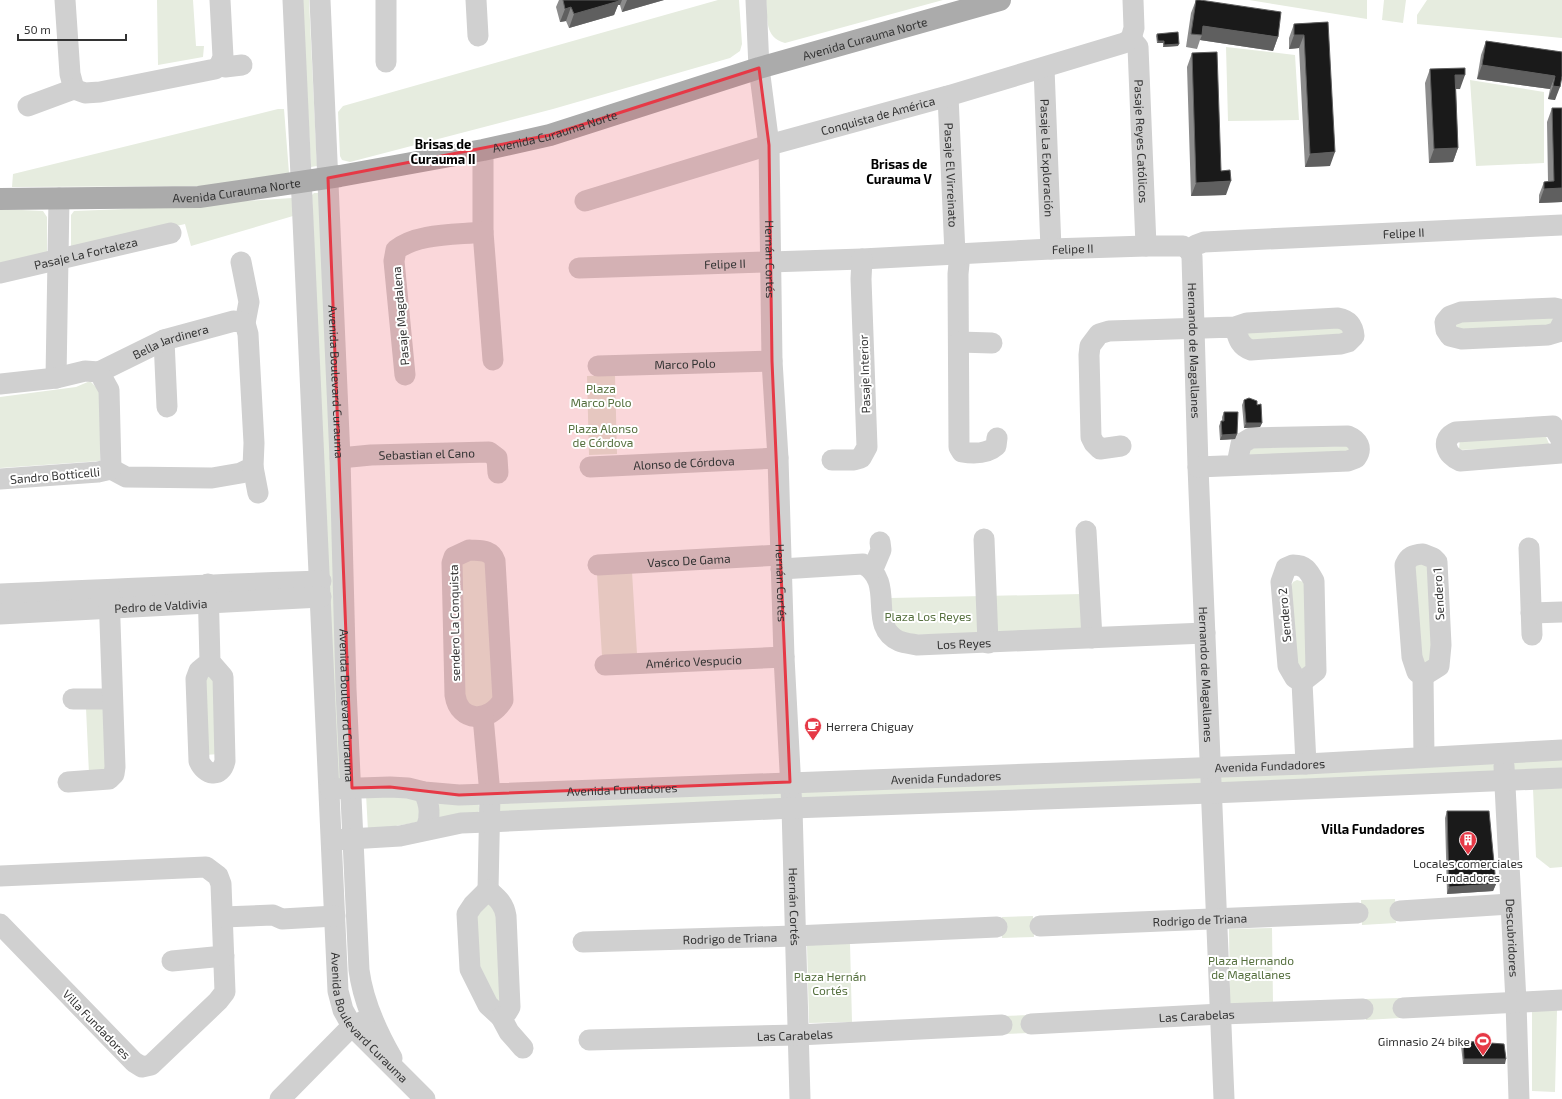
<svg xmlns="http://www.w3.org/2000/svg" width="1562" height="1099" viewBox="0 0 1562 1099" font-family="'Exo 2',sans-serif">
<rect width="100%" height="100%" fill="#fff"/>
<path fill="#e6ecdf" d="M 157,0 L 193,0 L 196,46 L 204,46 L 203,57 L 158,65 Z
M 302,0 L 309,0 L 317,166 L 311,167 Z
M 718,0 L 739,0 L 742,44 L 740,51 L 730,58 L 553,109 L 350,162 L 342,160 L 340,156 L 338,112 L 343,106 Z
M 766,0 L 943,0 L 785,43 C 764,37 768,19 766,0 Z
M 1249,0 L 1367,0 L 1367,19 Z
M 1384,0 L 1406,0 L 1403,23 L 1382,20 Z
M 1427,0 L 1562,0 L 1562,38 L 1417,24 L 1417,15 Z
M 1226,47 L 1295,55 L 1299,120 L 1228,121 Z
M 1470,80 L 1544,92 L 1544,163 L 1476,166 Z
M 278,109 L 284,109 L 289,173 L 208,186 L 12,187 L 13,174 Z
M 314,193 L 319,193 L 345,778 L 334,780 L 312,195 Z
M 292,198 L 293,216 L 191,246 L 185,224 L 73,250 L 71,248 L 71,215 L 74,211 L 125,209 Z
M 0,209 L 43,211 L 47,217 L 47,252 L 0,266 Z
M 1549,316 L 1554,319 L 1555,325 L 1459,333 L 1455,324 L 1459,320 Z
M 1341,321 L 1348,335 L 1249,343 L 1247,331 Z
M 615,375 L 617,454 L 589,455 L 587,376 Z
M 90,381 L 100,391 L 100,461 L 0,468 L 0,397 L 76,387 Z
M 1544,432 L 1550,446 L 1459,450 L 1460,437 Z
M 1350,446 L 1349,453 L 1250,460 L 1249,448 Z
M 487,557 L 498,692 L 491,707 L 465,708 L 461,558 Z
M 1428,560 L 1434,665 L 1420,666 L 1415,566 Z
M 632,572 L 637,654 L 602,656 L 597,574 Z
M 1297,580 L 1307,583 L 1311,669 L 1298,676 L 1290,588 L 1293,582 Z
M 1082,594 L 1085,630 L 908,635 L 891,625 L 890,598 Z
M 211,675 L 218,683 L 220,754 L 204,755 L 204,679 Z
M 106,707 L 109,773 L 89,774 L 86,708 Z
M 1562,758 L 1562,773 L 1513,775 L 1511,760 Z
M 1492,761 L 1496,769 L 1492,776 L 1219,787 L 1219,771 Z
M 1200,772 L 1201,788 L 802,804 L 801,787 Z
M 1562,788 L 1562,867 L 1550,868 L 1536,857 L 1533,789 Z
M 779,789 L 783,796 L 780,804 L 499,814 L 499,799 Z
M 395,793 L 421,801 L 418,822 L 368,831 L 366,794 Z
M 477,800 L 480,809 L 476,817 L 439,819 L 436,810 L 440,801 Z
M 1395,899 L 1396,923 L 1362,925 L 1361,900 Z
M 479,904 L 497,904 L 502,1008 L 478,976 L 474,911 Z
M 1033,916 L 1034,937 L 1002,938 L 1002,917 Z
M 1272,928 L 1273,1004 L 1230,1005 L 1229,929 Z
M 850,943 L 852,1022 L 809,1023 L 807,945 Z
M 1400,998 L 1400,1018 L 1366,1020 L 1365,999 Z
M 1532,1010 L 1557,1010 L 1555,1092 L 1532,1091 Z
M 1029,1015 L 1030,1033 L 1004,1034 L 1004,1016 Z"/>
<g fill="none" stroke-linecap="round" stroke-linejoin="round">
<g stroke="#d0d0d0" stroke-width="21">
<path d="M 65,0 L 70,74 L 74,89"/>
<path id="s1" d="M 293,0 L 338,991 L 343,1010 L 352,1026 L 425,1099"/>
<path id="s2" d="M 320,0 L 340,458 L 346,689 L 359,970 C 363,1001 376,1030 392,1058"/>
<path d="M 386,0 L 386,62"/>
<path d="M 476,0 L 478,36"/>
<path id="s3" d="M 756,0 L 759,68 L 769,145 L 772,361 L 778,458 L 784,657 L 792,808 L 800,1099"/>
<path id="s4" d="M 1131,39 L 1138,47 L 1146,246"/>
<path d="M 220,65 L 225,67 L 242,65"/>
<path id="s5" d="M 1044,68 L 1051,249"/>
<path id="s6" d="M 948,96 L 955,254"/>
<path d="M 28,106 L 74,89 L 85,93 L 100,92 L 215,69 L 220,65 L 223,57 L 220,0"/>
<path d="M 483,150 L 483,232 L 493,360"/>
<path id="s7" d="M 585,201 L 769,145 L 948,96 L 1124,43 L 1131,39 L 1134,28 L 1133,0"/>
<path id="s8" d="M 1190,251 L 1192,257 L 1198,467 L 1224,1099"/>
<path d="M 960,253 L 958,274 L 959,447 L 962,452 C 974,454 987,454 996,446 L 997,438"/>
<path d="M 241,262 L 249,302 L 245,323"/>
<path id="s9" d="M 579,268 L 862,259 L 1051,249 L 1146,246 L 1183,246 L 1190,251 L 1196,245 L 1204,242 L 1562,225"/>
<path id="s10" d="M 0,273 L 171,233"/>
<path d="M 1562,310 L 1555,308 L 1461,312 L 1450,316 L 1445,322 L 1446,330 L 1450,336 L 1462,339 L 1548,335 L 1558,332 L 1562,324"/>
<path d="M 164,340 L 167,407"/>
<path d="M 959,342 L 992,343"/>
<path id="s11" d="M 598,366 L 772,361"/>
<path id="s12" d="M 99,372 L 164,340 L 234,321 L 245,323 L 248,334 L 254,443 L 253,467 L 241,473 L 212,478 L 126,477 L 111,469"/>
<path d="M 405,375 L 394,261 L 396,250 C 417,233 456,235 483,232"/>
<path d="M 56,378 L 59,198"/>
<path d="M 0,384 L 56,378 L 85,371 L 99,372 L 109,390 L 111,469 L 98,472 L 0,479"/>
<path d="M 1562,441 L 1553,426 L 1456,432 C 1439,439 1447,456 1460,461 L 1562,453"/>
<path d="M 1121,446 L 1100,449 L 1094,443 L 1091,437 L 1089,355 L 1090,346 L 1099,334 L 1109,331 L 1235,327 L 1247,323 L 1338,318 C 1349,320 1353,325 1354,336 L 1348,342 L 1341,344 L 1251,350 C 1239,346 1238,337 1235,327"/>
<path id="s13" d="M 340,458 L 371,455 L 489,452 L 497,458 L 498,473"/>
<path d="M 832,460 L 854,460 L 861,458 L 867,447 L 861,279 L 862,259"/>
<path d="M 253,467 L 258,493"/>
<path id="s14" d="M 590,467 L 778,458"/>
<path d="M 1198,467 L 1348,461 L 1356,458 C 1363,448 1358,440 1348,436 L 1251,438 L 1241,444 L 1237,464"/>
<path d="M 1086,531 L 1092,638"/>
<path d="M 984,539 L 988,643"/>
<path d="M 1529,548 L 1532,635"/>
<path d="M 469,550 C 480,551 491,549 495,561 L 503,700 C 490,723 459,723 455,695 L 452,563 L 454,557 Z"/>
<path d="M 1423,554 L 1433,558 L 1437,562 L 1441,645 L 1439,666 L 1423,676 L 1417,672 L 1412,657 L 1405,565 C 1409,556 1413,555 1423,554 Z"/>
<path id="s15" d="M 598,565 L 780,555"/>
<path d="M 1293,565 C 1305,565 1308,570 1314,581 L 1316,671 L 1302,682 L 1295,678 L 1288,666 L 1281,582 L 1286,568 Z"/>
<path id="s16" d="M 781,569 L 863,564 C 897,582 866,626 899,641 C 904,643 912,644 917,645 L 1205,633"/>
<path d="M 873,569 L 881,550 L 880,542"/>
<path d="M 208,584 L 210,662 L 223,677 L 225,761 C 221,779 205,775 199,761 L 196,679 L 199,671 L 210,662"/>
<path d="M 0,594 C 107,590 214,584 321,581"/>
<path d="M 1531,613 L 1562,612"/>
<path id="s17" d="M 0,614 L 321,597"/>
<path id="s18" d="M 605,665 L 784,657"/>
<path d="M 1423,676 L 1424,757"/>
<path d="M 1302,682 L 1306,764"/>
<path d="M 73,699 L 112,699"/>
<path d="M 483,717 L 490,794 L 488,890"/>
<path id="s19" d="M 1504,766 L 1516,1002 L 1519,1099"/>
<path d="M 68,782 L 109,779 L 114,774 L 115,767 L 109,593"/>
<path id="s20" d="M 330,789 L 390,787 L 408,788 L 424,792 L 459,795 L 1306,764 L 1562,750"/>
<path d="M 424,792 C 430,805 431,816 426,829"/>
<path d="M 333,840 L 400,836 L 461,823 L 488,822 L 792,808 L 1211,793 L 1562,778"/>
<path d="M 0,876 L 206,867 L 218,876 L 221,884 L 225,992 L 218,1001 L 151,1065 L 142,1067 L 134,1062 L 0,924"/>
<path d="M 488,890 C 497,898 504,903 506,916 L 510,1007 L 507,1012 L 501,1017 L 488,1005 L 470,969 L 467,914 L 473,905 Z"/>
<path d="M 1400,911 L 1510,904"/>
<path d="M 223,917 L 273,915 L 282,919 L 335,916"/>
<path id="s21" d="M 1040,926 L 1358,913"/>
<path id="s22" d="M 583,942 L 794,936 L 997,927"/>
<path d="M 172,961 L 224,956"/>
<path d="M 1403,1008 L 1562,1000"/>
<path d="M 501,1017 L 509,1032 L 523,1048"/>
<path id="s23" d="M 1031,1024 L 1221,1014 L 1363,1009"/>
<path id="s24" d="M 589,1040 L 798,1035 L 1002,1025"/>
<path d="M 280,1099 L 352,1026 L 364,1021"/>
</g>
<path stroke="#ababab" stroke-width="22" id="s25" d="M 0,199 L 199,197 L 340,176 L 483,150 L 550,135 L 759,68 L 1000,0"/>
</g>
<path fill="#8c8c8c" d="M 559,0 L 664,0 L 622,12 L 620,5 L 618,5 L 614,15 L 569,28 L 566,21 L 560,22 L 556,7 Z
M 1196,0 L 1278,37 L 1273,51 L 1200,40 L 1197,49 L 1186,47 L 1191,13 Z
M 1328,22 L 1330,166 L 1305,167 L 1299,48 L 1289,49 L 1289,38 L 1294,24 Z
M 1157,34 L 1178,46 L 1163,47 L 1163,43 L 1157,43 L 1156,36 Z
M 1486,41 L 1562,52 L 1555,100 L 1548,99 L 1550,89 L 1477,79 L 1481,55 Z
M 1192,53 L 1221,171 L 1226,195 L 1191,196 L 1187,67 Z
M 1430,69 L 1460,89 L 1456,89 L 1458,148 L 1453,162 L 1429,163 L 1425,83 Z
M 1552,108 L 1562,202 L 1539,203 L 1539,195 L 1544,182 L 1548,181 L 1547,122 Z
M 1244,400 L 1262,423 L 1260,427 L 1244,428 L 1242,405 Z
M 1224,412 L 1237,434 L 1235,439 L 1220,440 L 1219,426 L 1221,421 L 1222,421 L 1222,417 Z
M 1447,811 L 1496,884 L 1493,891 L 1447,894 L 1445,818 Z
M 1463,1041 L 1505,1064 L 1463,1064 L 1461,1046 Z"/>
<path fill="#5f5f5f" d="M 615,0 L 622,0 L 620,5 L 618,5 L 614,15 L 569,28 L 574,14 Z
M 627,0 L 664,0 L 622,12 Z
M 571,7 L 566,21 L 560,22 L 565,9 Z
M 1203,26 L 1278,37 L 1273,51 L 1200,40 L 1202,35 Z
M 1294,35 L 1304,35 L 1299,48 L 1289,49 Z
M 1158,41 L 1164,41 L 1163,43 L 1157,43 Z
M 1179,44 L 1178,46 L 1163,47 L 1164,45 Z
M 1482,65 L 1555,76 L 1550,89 L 1477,79 Z
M 1455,75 L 1465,75 L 1460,89 L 1450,89 Z
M 1553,86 L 1560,87 L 1555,100 L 1548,99 Z
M 1458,148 L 1453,162 L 1429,163 L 1434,149 Z
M 1335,152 L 1330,166 L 1305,167 L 1310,154 Z
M 1231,181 L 1226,195 L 1191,196 L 1196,183 Z
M 1562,188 L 1562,202 L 1539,203 L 1544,189 Z
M 1246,423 L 1262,423 L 1260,427 L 1244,428 Z
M 1237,434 L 1235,439 L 1220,440 L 1222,435 Z
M 1496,884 L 1493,891 L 1447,894 L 1449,887 Z
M 1464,1059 L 1506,1059 L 1505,1064 L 1463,1064 Z"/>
<path fill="#1a1a1a" stroke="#5f5f5f" d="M 563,0 L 619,0 L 619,1 L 574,14 L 571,7 L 565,9 Z
M 1196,0 L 1200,0 L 1281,12 L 1278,37 L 1203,26 L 1202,35 L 1191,34 Z
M 1328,22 L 1335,152 L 1310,154 L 1304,35 L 1294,35 L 1294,24 Z
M 1178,32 L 1179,44 L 1164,45 L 1164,41 L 1158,41 L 1157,34 Z
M 1486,41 L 1562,52 L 1562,76 L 1560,87 L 1553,86 L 1555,76 L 1482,65 Z
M 1217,52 L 1221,171 L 1230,170 L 1231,181 L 1196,183 L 1192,53 Z
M 1465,68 L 1465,75 L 1455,75 L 1458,148 L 1434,149 L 1430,69 Z
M 1552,108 L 1562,108 L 1562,188 L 1544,189 L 1544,182 L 1554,181 Z
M 1249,398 L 1257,401 L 1257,405 L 1261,404 L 1262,423 L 1246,423 L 1244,400 Z
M 1224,412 L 1238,412 L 1237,434 L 1222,435 L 1221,421 L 1224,421 Z
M 1447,811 L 1489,811 L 1496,884 L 1449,887 Z
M 1463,1041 L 1504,1044 L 1506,1059 L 1464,1059 Z"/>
<path fill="#e63946" fill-opacity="0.2" stroke="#e63946" stroke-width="3" stroke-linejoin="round" d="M 759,68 L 769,145 L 772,361 L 790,782 L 459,795 L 390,787 L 352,788 L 328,178 L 550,135 Z"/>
<defs>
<symbol id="cafe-pin" viewBox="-11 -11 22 30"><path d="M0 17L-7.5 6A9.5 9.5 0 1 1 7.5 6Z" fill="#e63946" stroke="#fff"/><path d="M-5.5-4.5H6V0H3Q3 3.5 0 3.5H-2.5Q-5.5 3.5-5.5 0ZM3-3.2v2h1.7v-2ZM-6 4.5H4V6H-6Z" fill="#fff"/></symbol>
<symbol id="building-pin" viewBox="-11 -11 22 30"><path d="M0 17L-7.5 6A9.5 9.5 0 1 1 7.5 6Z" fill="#e63946" stroke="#fff"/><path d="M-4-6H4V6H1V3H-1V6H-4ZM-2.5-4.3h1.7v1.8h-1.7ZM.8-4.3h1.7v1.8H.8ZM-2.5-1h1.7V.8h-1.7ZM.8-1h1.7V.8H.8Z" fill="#fff"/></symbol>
<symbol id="stadium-pin" viewBox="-11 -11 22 30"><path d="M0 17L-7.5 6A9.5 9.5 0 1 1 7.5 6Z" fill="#e63946" stroke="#fff"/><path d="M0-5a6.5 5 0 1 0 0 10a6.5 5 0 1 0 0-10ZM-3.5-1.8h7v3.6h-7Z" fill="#fff"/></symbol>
</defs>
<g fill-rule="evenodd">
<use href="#cafe-pin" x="803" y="716" width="20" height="27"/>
<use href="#building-pin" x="1458" y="830" width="20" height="27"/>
<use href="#stadium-pin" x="1473" y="1031" width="20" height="27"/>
</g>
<g text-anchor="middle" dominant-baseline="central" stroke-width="4" stroke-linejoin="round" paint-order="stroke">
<g font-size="12" fill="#333" stroke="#fff">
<text stroke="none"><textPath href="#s25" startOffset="885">Avenida Curauma Norte</textPath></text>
<text stroke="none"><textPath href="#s7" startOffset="305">Conquista de América</textPath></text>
<text stroke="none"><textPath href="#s25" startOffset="561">Avenida Curauma Norte</textPath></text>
<text stroke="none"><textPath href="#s4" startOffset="105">Pasaje Reyes Católicos</textPath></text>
<text stroke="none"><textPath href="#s5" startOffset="90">Pasaje La Exploración</textPath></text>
<text stroke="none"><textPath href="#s6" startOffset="79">Pasaje El Virreinato</textPath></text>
<text stroke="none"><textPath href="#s25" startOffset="237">Avenida Curauma Norte</textPath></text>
<text stroke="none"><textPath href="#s9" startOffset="830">Felipe II</textPath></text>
<text stroke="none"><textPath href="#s9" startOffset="494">Felipe II</textPath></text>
<text stroke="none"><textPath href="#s10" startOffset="88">Pasaje La Fortaleza</textPath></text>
<text stroke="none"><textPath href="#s3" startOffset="260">Hernán Cortés</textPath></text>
<text stroke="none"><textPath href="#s9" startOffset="146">Felipe II</textPath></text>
<text transform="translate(400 316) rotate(-95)">Pasaje Magdalena</text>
<text stroke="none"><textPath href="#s12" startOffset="78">Bella Jardinera</textPath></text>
<text stroke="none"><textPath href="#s8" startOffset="100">Hernando de Magallanes</textPath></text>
<text stroke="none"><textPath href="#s11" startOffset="87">Marco Polo</textPath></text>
<text transform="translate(864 374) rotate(-92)">Pasaje Interior</text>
<text stroke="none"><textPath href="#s2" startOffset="382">Avenida Boulevard Curauma</textPath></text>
<text stroke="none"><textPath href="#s13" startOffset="87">Sebastian el Cano</textPath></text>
<text stroke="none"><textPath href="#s14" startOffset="94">Alonso de Córdova</textPath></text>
<text transform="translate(55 475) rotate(-5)">Sandro Botticelli</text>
<text stroke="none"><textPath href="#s15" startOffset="91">Vasco De Gama</textPath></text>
<text stroke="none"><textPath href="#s3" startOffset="584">Hernán Cortés</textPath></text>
<text transform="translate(1438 594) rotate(-93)">Sendero 1</text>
<text stroke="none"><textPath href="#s17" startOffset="161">Pedro de Valdivia</textPath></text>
<text transform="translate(1284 615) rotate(-95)">Sendero 2</text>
<text transform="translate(454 623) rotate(-91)">sendero La Conquista</text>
<text stroke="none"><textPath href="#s16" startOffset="238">Los Reyes</textPath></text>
<text stroke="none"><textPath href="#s18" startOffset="89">Américo Vespucio</textPath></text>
<text stroke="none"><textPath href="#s8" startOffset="424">Hernando de Magallanes</textPath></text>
<text stroke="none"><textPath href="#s2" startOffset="706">Avenida Boulevard Curauma</textPath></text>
<text stroke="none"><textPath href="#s20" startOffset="941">Avenida Fundadores</textPath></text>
<text stroke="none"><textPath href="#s20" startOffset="617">Avenida Fundadores</textPath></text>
<text stroke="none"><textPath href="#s20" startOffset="293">Avenida Fundadores</textPath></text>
<text stroke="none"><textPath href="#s3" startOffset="908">Hernán Cortés</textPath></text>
<text stroke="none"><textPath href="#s21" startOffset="160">Rodrigo de Triana</textPath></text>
<text stroke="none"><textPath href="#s22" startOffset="147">Rodrigo de Triana</textPath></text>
<text stroke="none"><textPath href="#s19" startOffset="172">Descubridores</textPath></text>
<text stroke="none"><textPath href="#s1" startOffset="1030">Avenida Boulevard Curauma</textPath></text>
<text stroke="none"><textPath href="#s23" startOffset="166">Las Carabelas</textPath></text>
<text transform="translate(97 1024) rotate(46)">Villa Fundadores</text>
<text stroke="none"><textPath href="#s24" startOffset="206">Las Carabelas</textPath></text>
</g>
<g font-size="12" fill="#56703f" stroke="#fff">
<text x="601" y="388">Plaza<tspan x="601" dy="14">Marco Polo</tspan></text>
<text x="603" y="428">Plaza Alonso<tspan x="603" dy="14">de Córdova</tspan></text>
<text x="928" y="616">Plaza Los Reyes</text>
<text x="1251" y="960">Plaza Hernando<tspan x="1251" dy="14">de Magallanes</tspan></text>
<text x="830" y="976">Plaza Hernán<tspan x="830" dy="14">Cortés</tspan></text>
</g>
<g font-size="12" fill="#333" stroke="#fff" text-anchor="start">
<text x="826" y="726">Herrera Chiguay</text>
<text x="1468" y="863" text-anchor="middle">Locales comerciales<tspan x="1468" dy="14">Fundadores</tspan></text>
<text x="1470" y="1041" text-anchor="end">Gimnasio 24 bike</text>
</g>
<g font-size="13" font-weight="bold" fill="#000" stroke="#fff">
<text x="443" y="144">Brisas de<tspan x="443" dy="15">Curauma II</tspan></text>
<text x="899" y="164">Brisas de<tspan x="899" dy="15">Curauma V</tspan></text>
<text x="1373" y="829">Villa Fundadores</text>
</g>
</g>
<path d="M18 34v6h108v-6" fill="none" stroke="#333333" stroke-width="2"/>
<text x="24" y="34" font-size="12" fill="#333333" stroke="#ffffff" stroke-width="3" paint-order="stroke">50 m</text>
</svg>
